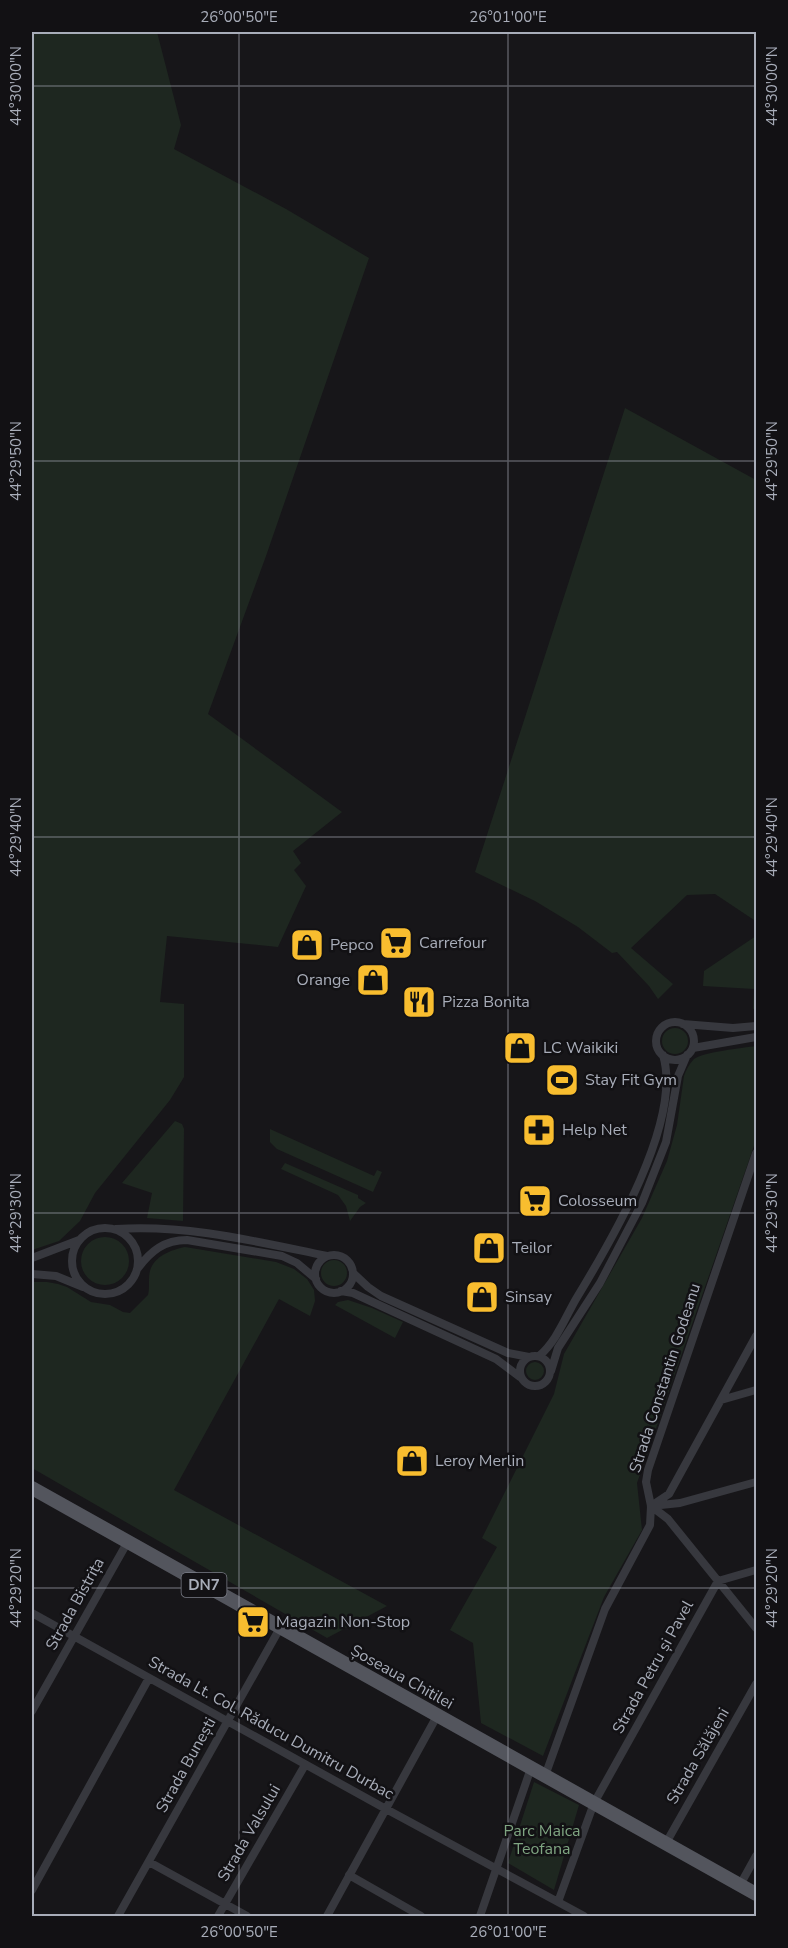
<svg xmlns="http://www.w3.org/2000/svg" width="788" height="1948" viewBox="0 0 788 1948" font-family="'Nunito Sans',sans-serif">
<rect width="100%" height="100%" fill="#171619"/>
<path fill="#1e2720" d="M 32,32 L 157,32 L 181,125 L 174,149 L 286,209 L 369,258 L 266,556 L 208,714 L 342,812 L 293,851 L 301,863 L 294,870 L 306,886 L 278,947 L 167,936 L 160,1002 L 184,1004 L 184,1077 L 170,1100 L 95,1193 L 80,1221 L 59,1241 L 32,1250 Z
M 625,408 L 756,480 L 756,928 L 754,920 L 715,894 L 687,895 L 631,948 L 673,984 L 658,999 L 649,986 L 617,952 L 612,953 L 578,927 L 535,901 L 475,872 Z
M 756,936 L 756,1008 L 753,1009 L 754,989 L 703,986 L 704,971 Z
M662 1041a13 13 0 1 1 26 0a13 13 0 1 1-26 0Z
M 756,1046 L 756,1140 L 637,1483 L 642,1530 L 604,1597 L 543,1756 L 481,1723 L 473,1643 L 450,1630 L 497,1547 L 482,1538 L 554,1394 L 564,1354 L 642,1218 L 667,1161 L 677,1125 L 684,1076 C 686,1070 689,1064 694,1059 C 704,1052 742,1048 756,1046 Z
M 175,1121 L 182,1124 L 184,1129 L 183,1221 L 147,1218 L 152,1193 L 122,1183 Z
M 270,1129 L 374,1176 L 377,1170 L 382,1172 L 373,1192 L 277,1149 L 270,1142 Z
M 285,1163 L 358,1195 L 358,1198 L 366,1203 L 360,1207 L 350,1221 L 346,1206 L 338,1195 L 281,1169 Z
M81 1261a24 24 0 1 1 48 0a24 24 0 1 1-48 0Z
M 185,1247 L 276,1262 L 294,1269 L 307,1279 L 314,1290 L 315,1301 L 310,1316 L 279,1299 L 174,1490 L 387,1606 L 327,1638 L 32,1468 L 32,1282 L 47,1282 L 58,1284 L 67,1287 L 91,1302 L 110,1305 L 123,1312 L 130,1313 L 148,1295 C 150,1287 148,1278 150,1271 C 154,1256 171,1250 185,1247 Z
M321 1273a13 13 0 1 1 26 0a13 13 0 1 1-26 0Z
M 348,1300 L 372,1308 L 403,1322 L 395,1338 L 335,1305 L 338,1302 Z
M526 1371a9 9 0 1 1 18 0a9 9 0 1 1-18 0Z
M 534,1782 L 579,1805 L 554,1890 L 508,1863 Z"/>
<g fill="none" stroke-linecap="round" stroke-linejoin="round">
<path stroke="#37383e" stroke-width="8" d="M656 1041a19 19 0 1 1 38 0a19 19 0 1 1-38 0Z
M 683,1024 L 733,1028 L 756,1026
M 693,1048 L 756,1037
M72 1261a33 33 0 1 1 66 0a33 33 0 1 1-66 0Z
M 116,1229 C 187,1224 258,1242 327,1256
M315 1274a19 19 0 1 1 38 0a19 19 0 1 1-38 0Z
M 32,1258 L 79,1240
M 138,1268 C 151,1251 164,1240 187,1240 L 282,1256 L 297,1263 L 316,1279
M 353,1273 L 368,1287 L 381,1296 L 508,1353 L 529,1357
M 32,1274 L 56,1276 L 83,1287
M 341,1291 L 353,1293 L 496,1359 L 520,1377
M520 1371a15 15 0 1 1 30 0a15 15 0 1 1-30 0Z
M 539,1356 C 556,1342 565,1318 576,1299 C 610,1243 683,1121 663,1055
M 551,1371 L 558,1348 L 600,1283 L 642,1203 L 666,1142 L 678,1076 L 687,1055
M 721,1400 L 756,1390
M 651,1506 L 669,1494 L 756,1336
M 651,1506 L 668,1519 L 756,1628
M 651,1506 L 680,1503 L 756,1482
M 32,1613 L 386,1809 L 584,1916
M 32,1711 L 127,1543
M 545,1776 L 605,1609 L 650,1525 L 651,1506 L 646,1482 L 648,1470 L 756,1153
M 666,1843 L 756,1684
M 149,1862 L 247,1916
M 349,1875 L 421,1916
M 740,1885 L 756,1856
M 32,1890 L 149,1678
M 558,1902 L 594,1803 L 718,1581 L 756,1570
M 118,1916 L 280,1628
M 218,1916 L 305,1765
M 327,1916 L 437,1716
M 480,1916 L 531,1768"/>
<path stroke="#53555d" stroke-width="14" d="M 32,1488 L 756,1894"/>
</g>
<path fill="none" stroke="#a8adb9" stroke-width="1.5" stroke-opacity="0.45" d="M 239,32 L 239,1916M 508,32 L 508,1916M 32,86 L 756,86M 32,461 L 756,461M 32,837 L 756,837M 32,1213 L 756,1213M 32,1588 L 756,1588"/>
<defs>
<symbol id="supermarket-square" viewBox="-11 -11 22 22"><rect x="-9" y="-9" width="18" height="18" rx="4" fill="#f8bd2f" stroke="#121114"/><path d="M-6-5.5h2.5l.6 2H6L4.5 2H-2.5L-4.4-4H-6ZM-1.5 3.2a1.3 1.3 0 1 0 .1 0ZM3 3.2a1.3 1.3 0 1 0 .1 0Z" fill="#111"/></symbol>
<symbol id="shop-square" viewBox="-11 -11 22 22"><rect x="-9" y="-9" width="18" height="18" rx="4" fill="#f8bd2f" stroke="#121114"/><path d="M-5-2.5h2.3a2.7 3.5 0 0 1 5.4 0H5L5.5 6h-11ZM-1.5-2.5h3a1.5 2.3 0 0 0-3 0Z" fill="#111"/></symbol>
<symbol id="restaurant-square" viewBox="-11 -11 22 22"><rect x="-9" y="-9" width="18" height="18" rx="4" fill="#f8bd2f" stroke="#121114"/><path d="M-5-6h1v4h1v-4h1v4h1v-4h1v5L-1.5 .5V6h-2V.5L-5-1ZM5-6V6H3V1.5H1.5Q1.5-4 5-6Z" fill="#111"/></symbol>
<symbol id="stadium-square" viewBox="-11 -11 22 22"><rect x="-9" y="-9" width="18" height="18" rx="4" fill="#f8bd2f" stroke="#121114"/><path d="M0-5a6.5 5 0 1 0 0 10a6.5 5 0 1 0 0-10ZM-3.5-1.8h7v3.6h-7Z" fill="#111"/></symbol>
<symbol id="pharmacy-square" viewBox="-11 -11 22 22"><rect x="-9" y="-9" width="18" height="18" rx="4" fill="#f8bd2f" stroke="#121114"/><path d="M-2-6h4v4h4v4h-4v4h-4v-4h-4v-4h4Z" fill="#111"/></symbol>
</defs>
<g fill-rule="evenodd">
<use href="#supermarket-square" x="377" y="924" width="38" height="38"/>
<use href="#shop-square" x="288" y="926" width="38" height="38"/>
<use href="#shop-square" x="354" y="961" width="38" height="38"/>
<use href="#restaurant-square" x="400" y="983" width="38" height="38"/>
<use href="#shop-square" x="501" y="1029" width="38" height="38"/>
<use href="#stadium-square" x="543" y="1061" width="38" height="38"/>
<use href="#pharmacy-square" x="520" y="1111" width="38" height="38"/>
<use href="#supermarket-square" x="516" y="1182" width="38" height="38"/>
<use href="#shop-square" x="470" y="1229" width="38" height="38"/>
<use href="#shop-square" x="463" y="1278" width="38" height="38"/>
<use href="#shop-square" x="393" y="1442" width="38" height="38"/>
<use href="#supermarket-square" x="234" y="1603" width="38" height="38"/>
</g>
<g text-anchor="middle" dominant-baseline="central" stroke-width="5" stroke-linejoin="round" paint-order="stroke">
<rect fill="#121114" stroke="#7b7e88" stroke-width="1.5" x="181.5" y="1573" width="45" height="24" rx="4.5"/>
<g font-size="15" font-weight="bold" fill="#a8adb9">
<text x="204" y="1585">DN7</text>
</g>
<g font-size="16" fill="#a8adb9" stroke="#121114" text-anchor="start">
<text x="419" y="943">Carrefour</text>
<text x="330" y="945">Pepco</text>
<text x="350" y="980" text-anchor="end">Orange</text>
<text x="442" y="1002">Pizza Bonita</text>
<text x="543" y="1048">LC Waikiki</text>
<text x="585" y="1080">Stay Fit Gym</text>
<text x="562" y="1130">Help Net</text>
<text x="558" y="1201">Colosseum</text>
<text x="512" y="1248">Teilor</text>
<text x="505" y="1297">Sinsay</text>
<text x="435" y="1461">Leroy Merlin</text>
<text x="276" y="1622">Magazin Non-Stop</text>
</g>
<g font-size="16" fill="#a8adb9" stroke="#121114">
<text transform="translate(665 1378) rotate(-72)">Strada Constantin Godeanu</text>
<text transform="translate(75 1604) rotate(-61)">Strada Bistrița</text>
<text transform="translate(653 1667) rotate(-61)">Strada Petru și Pavel</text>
<text transform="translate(402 1677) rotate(29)">Șoseaua Chitilei</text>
<text transform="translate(271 1728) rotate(29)">Strada Lt. Col. Răducu Dumitru Durbac</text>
<text transform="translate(698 1756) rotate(-60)">Strada Sălăjeni</text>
<text transform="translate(186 1765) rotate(-61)">Strada Bunești</text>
<text transform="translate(249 1833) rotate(-60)">Strada Valsului</text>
</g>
<g font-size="16" fill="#7fa582" stroke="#121114">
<text x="542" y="1831">Parc Maica<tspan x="542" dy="18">Teofana</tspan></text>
</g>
</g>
<rect width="788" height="1948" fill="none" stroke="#121114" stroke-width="66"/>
<rect x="33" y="33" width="722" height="1882" fill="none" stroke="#a8adb9" stroke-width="2"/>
<g font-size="15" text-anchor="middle" fill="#a8adb9">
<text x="239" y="22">26°00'50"E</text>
<text x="508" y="22">26°01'00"E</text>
<text transform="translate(16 86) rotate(-90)" y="5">44°30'00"N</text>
<text transform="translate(772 86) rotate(-90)" y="5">44°30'00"N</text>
<text transform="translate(16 461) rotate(-90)" y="5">44°29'50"N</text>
<text transform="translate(772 461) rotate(-90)" y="5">44°29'50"N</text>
<text transform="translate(16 837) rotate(-90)" y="5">44°29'40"N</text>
<text transform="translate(772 837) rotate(-90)" y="5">44°29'40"N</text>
<text transform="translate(16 1213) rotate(-90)" y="5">44°29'30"N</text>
<text transform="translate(772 1213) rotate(-90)" y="5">44°29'30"N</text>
<text transform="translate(16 1588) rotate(-90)" y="5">44°29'20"N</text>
<text transform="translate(772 1588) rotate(-90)" y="5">44°29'20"N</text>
<text x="239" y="1937">26°00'50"E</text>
<text x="508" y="1937">26°01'00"E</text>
</g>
</svg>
